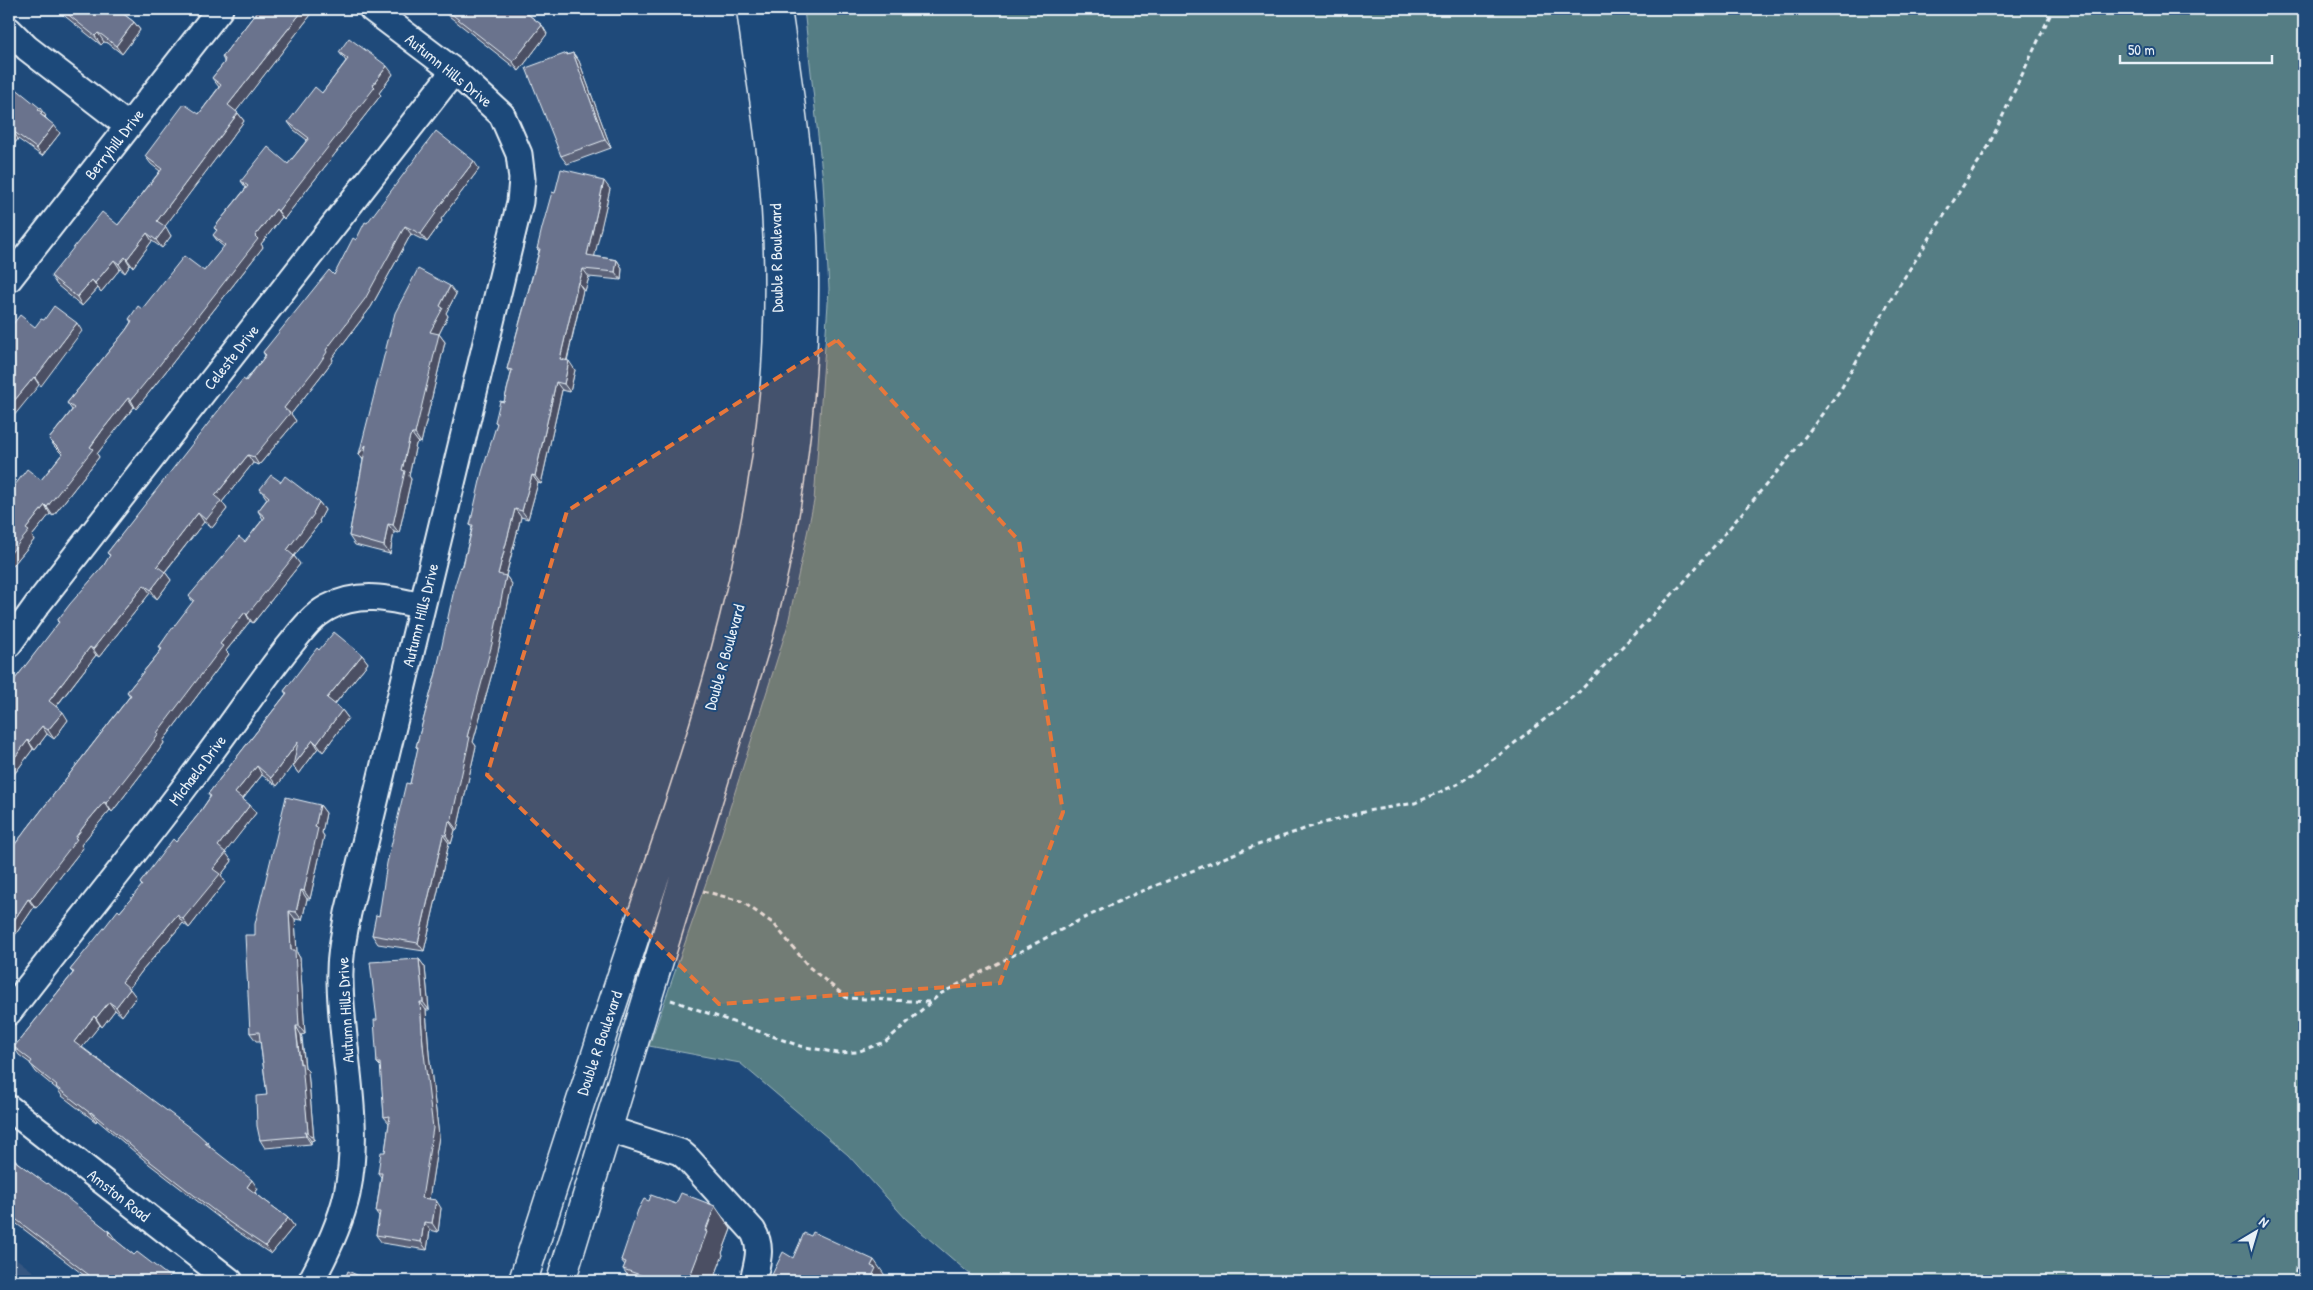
<svg xmlns="http://www.w3.org/2000/svg" width="2313" height="1290" viewBox="0 0 2313 1290" font-family="'Patrick Hand',sans-serif">
<rect width="100%" height="100%" fill="#1f4a7a"/>
<filter id="ink" filterUnits="userSpaceOnUse"><feTurbulence type="fractalNoise" baseFrequency=".02" numOctaves="2"/><feDisplacementMap in="SourceGraphic" scale="10" xChannelSelector="R" yChannelSelector="G"/><feConvolveMatrix kernelMatrix="1 2 1 2 8 2 1 2 1" color-interpolation-filters="sRGB"/></filter>
<g filter="url(#ink)">
<path fill="#365680" d="M 9,1253 L 45,1281 L 9,1281 Z"/>
<path fill="#547d84" stroke="#9eb7be" d="M 804,9 L 2304,9 L 2304,1281 L 984,1281 L 971,1275 L 906,1219 L 848,1155 L 740,1063 L 649,1046 L 707,880 L 787,628 L 814,501 L 829,289 L 823,181 Z"/>
<g fill="none" stroke-linecap="round" stroke-linejoin="round">
<defs>
<path id="minor" d="M 9,30 L 27,48 L 128,126
M 9,279 L 220,9
M 9,644 L 37,605 L 454,71
M 9,1012 C 73,929 140,848 202,764 C 230,727 256,688 285,651 C 298,636 309,618 327,608 C 359,591 389,598 422,606
M 9,1108 L 230,1281
M 608,1129 L 680,1152 L 688,1159 L 753,1231 C 763,1248 757,1263 753,1281
M 311,1281 C 326,1254 340,1225 347,1194 C 362,1123 341,1051 340,981 C 339,958 344,935 348,913 L 520,202 L 522,179 L 519,154 L 502,115 L 454,71 L 372,9"/>
<path id="major" d="M 523,1281 C 561,1162 599,1043 639,924 C 698,752 757,578 774,396 C 781,315 780,233 771,152 C 766,104 757,57 751,9
M 561,1281 L 759,633 C 789,516 805,397 804,277 C 804,187 790,98 777,9"/>
</defs>
<use href="#minor" stroke="#e8f1f8" stroke-width="29"/>
<use href="#major" stroke="#e8f1f8" stroke-width="31"/>
<path stroke="#e8f1f8" stroke-width="3" stroke-dasharray="5 4" stroke-linecap="butt" d="M 703,891 L 741,901 L 774,924 L 809,967 L 847,998 L 931,1002
M 671,1000 L 800,1046 L 838,1053 L 857,1052 L 885,1042 L 940,994 L 1074,923 L 1130,896 L 1246,849 L 1313,826 L 1367,811 L 1415,803 L 1458,784 L 1502,753 L 1579,692 L 1683,583 L 1792,454 L 1841,389 L 1895,292 L 1988,147 L 2053,9
M 9,1270 L 25,1281
M 2294,1281 L 2296,1268 L 2304,1259"/>
<use href="#minor" stroke="#1f4a7a" stroke-width="25"/>
<use href="#major" stroke="#1f4a7a" stroke-width="28"/>
</g>
<path fill="#5c6379" stroke="#e8f1f8" d="M 56,9 L 117,9 L 134,22 L 140,30 L 122,54 L 108,43 L 104,42 L 101,45 Z
M 259,9 L 305,9 L 310,16 L 236,111 L 238,113 L 244,121 L 165,226 L 171,236 L 162,248 L 152,241 L 133,267 L 130,265 L 125,273 L 120,269 L 101,292 L 98,288 L 82,306 L 57,285 L 51,276 L 118,225 L 160,171 L 151,164 L 145,156 L 199,114 L 219,87 L 212,78 L 224,63 L 224,61 L 222,57 Z
M 440,9 L 521,9 L 542,25 L 547,34 L 519,71 Z
M 339,52 L 393,74 L 379,93 L 381,95 L 284,219 L 282,217 L 261,244 L 263,247 L 163,375 L 136,409 L 134,407 L 110,437 L 97,454 L 99,457 L 53,516 L 50,514 L 32,536 L 34,540 L 9,570 L 41,480 L 62,454 L 55,447 L 49,439 L 72,410 L 67,403 L 126,330 L 131,322 L 129,319 L 142,309 L 204,271 L 224,247 L 219,243 L 213,235 L 217,231 L 214,228 L 246,188 L 241,181 L 288,164 L 307,140 L 294,130 L 288,122 L 322,93 L 346,61 Z
M 567,53 L 568,55 L 573,53 L 579,61 L 611,148 L 567,164 L 561,156 Z
M 9,83 L 46,116 L 45,117 L 60,133 L 42,156 L 18,139 L 10,149 L 9,147 Z
M 479,169 L 441,219 L 442,221 L 427,242 L 411,234 L 371,307 L 332,358 L 333,360 L 324,372 L 291,414 L 296,421 L 259,465 L 253,463 L 222,502 L 227,509 L 212,528 L 204,522 L 165,572 L 171,580 L 157,599 L 150,593 L 99,657 L 96,655 L 56,707 L 68,720 L 54,739 L 47,734 L 35,750 L 33,749 L 9,781 L 9,687 L 59,623 L 57,621 L 104,565 L 110,556 L 107,553 L 265,356 L 263,352 L 334,275 L 367,223 Z
M 597,179 L 610,189 L 594,256 L 617,260 L 622,268 L 621,280 L 589,277 L 585,291 L 583,290 L 567,361 L 575,370 L 570,392 L 562,390 L 541,484 L 538,483 L 528,519 L 521,517 L 506,576 L 512,584 L 498,652 L 473,742 L 476,746 L 457,830 L 455,830 L 451,844 L 449,843 L 424,951 L 378,944 L 372,935 L 379,916 L 418,749 L 416,747 L 436,673 L 472,528 L 470,525 L 497,424 L 495,422 L 504,402 L 511,374 L 507,369 L 539,251 L 537,249 L 555,193 Z
M 456,294 L 446,313 L 448,316 L 439,334 L 445,342 L 421,443 L 418,442 L 416,444 L 409,476 L 411,479 L 399,533 L 394,532 L 390,554 L 355,545 L 349,536 L 363,460 L 359,454 Z
M 281,482 L 319,502 L 325,510 L 319,521 L 320,522 L 294,556 L 300,564 L 253,623 L 250,621 L 226,651 L 229,654 L 163,741 L 164,743 L 152,760 L 112,812 L 110,810 L 93,830 L 81,845 L 83,848 L 36,908 L 34,907 L 9,944 L 9,852 L 130,696 L 127,692 L 161,650 L 159,647 L 193,602 L 189,596 L 245,542 L 263,519 L 258,511 L 267,499 L 260,489 Z
M 319,650 L 362,655 L 368,663 L 335,704 L 342,710 L 348,718 L 323,752 L 318,748 L 299,774 L 293,766 L 293,764 L 277,786 L 262,775 L 243,799 L 256,813 L 225,852 L 232,861 L 221,875 L 225,882 L 189,928 L 183,923 L 142,971 L 129,988 L 136,997 L 122,1016 L 115,1010 L 102,1027 L 100,1025 L 82,1047 L 208,1143 L 213,1150 L 258,1189 L 255,1193 L 288,1218 L 294,1226 L 271,1254 L 235,1230 L 149,1164 L 97,1120 L 96,1122 L 62,1096 L 58,1090 L 36,1072 L 30,1063 L 19,1055 L 14,1047 L 73,973 L 70,970 L 120,912 L 142,886 L 140,883 L 176,842 L 198,815 L 210,797 L 208,794 L 286,694 L 284,691 Z
M 320,805 L 326,813 L 322,833 L 324,836 L 310,899 L 307,899 L 302,920 L 295,919 L 297,953 L 300,958 L 305,1034 L 301,1035 L 302,1037 L 305,1068 L 308,1071 L 314,1140 L 311,1141 L 311,1144 L 265,1148 L 260,1140 L 267,1095 L 260,1041 L 256,1041 L 250,1033 L 255,935 Z
M 419,959 L 425,967 L 429,1010 L 426,1010 L 429,1054 L 439,1136 L 429,1199 L 441,1208 L 438,1232 L 430,1230 L 427,1250 L 382,1243 L 376,1235 L 379,1216 L 376,1212 L 381,1177 L 378,1173 L 385,1152 L 389,1123 L 384,1117 L 381,1067 L 377,1063 L 377,1020 Z
M 9,1152 L 18,1163 L 110,1232 L 115,1240 L 134,1255 L 175,1281 L 90,1281 L 89,1279 L 9,1218 Z
M 649,1201 L 731,1229 L 722,1253 L 723,1255 L 713,1281 L 632,1281 L 623,1269 L 625,1265 L 621,1260 Z"/>
<path fill="#4b5063" stroke="#e8f1f8" d="M 304,9 L 305,9 L 310,16 L 234,114 L 228,105 Z
M 134,22 L 140,30 L 122,54 L 116,46 Z
M 542,25 L 547,34 L 519,71 L 513,62 Z
M 98,33 L 104,42 L 101,45 L 95,36 Z
M 573,53 L 579,61 L 611,148 L 605,140 Z
M 387,66 L 393,74 L 379,93 L 381,95 L 284,219 L 278,211 Z
M 40,108 L 46,116 L 45,117 L 40,114 L 38,110 Z
M 238,113 L 244,121 L 163,229 L 157,221 Z
M 54,125 L 60,133 L 42,156 L 36,148 Z
M 13,131 L 18,139 L 10,149 L 9,146 L 9,135 Z
M 474,161 L 479,169 L 441,219 L 442,221 L 427,242 L 421,234 L 435,212 Z
M 604,181 L 610,189 L 593,263 L 587,255 Z
M 276,209 L 282,217 L 261,244 L 263,247 L 163,375 L 136,409 L 131,400 L 255,236 Z
M 405,226 L 411,234 L 371,307 L 332,358 L 333,360 L 324,372 L 291,414 L 296,421 L 259,465 L 254,457 L 284,408 L 326,350 Z
M 166,227 L 171,236 L 162,248 L 156,240 Z
M 147,233 L 152,241 L 133,267 L 127,259 Z
M 125,257 L 130,265 L 125,273 L 119,264 Z
M 114,260 L 120,269 L 101,292 L 95,283 Z
M 617,260 L 622,268 L 621,280 L 615,272 Z
M 583,269 L 589,277 L 585,291 L 579,283 Z
M 92,280 L 98,288 L 82,306 L 77,297 Z
M 578,282 L 583,290 L 565,367 L 560,359 Z
M 450,286 L 456,294 L 446,313 L 448,316 L 439,334 L 445,342 L 421,443 L 415,434 L 430,332 L 440,306 Z
M 77,323 L 82,331 L 41,386 L 35,378 Z
M 569,361 L 575,370 L 570,392 L 564,384 Z
M 34,377 L 39,385 L 9,422 L 9,407 Z
M 556,382 L 562,390 L 541,484 L 535,476 Z
M 128,398 L 134,407 L 97,454 L 99,457 L 53,516 L 47,507 L 104,428 Z
M 412,434 L 418,442 L 416,444 L 409,476 L 411,479 L 399,533 L 393,525 L 402,470 L 410,436 Z
M 366,445 L 365,462 L 359,454 Z
M 248,455 L 253,463 L 222,502 L 227,509 L 212,528 L 206,520 L 215,496 Z
M 532,475 L 538,483 L 528,519 L 522,511 Z
M 319,502 L 325,510 L 319,521 L 320,522 L 294,556 L 300,564 L 253,623 L 247,615 L 287,550 L 313,513 Z
M 45,505 L 50,514 L 32,536 L 34,540 L 9,570 L 9,555 L 26,529 Z
M 515,509 L 521,517 L 504,583 L 498,574 Z
M 198,513 L 204,522 L 163,574 L 157,566 Z
M 388,524 L 394,532 L 390,554 L 384,546 Z
M 165,572 L 171,580 L 157,599 L 151,590 Z
M 506,576 L 512,584 L 498,652 L 473,742 L 476,746 L 457,830 L 451,822 L 467,737 Z
M 144,585 L 150,593 L 99,657 L 93,649 Z
M 245,612 L 250,621 L 226,651 L 229,654 L 163,741 L 164,743 L 152,760 L 112,812 L 106,803 L 220,644 Z
M 90,647 L 96,655 L 54,709 L 49,701 Z
M 362,655 L 368,663 L 333,706 L 327,698 Z
M 342,710 L 348,718 L 323,752 L 317,744 Z
M 63,712 L 68,720 L 54,739 L 48,730 Z
M 42,726 L 47,734 L 35,750 L 29,742 Z
M 28,740 L 33,749 L 9,781 L 9,765 Z
M 313,740 L 318,748 L 299,774 L 293,766 Z
M 298,742 L 304,750 L 277,786 L 271,778 Z
M 257,766 L 262,775 L 241,801 L 235,793 Z
M 104,802 L 110,810 L 93,830 L 81,845 L 83,848 L 36,908 L 30,900 L 75,838 L 87,822 Z
M 250,805 L 256,813 L 224,854 L 218,846 Z
M 320,805 L 326,813 L 322,833 L 324,836 L 310,899 L 304,891 L 315,827 Z
M 449,821 L 455,830 L 451,844 L 446,835 Z
M 443,835 L 449,843 L 424,951 L 418,943 Z
M 226,853 L 232,861 L 221,875 L 225,882 L 189,928 L 183,919 L 213,869 Z
M 301,890 L 307,899 L 302,920 L 296,912 Z
M 28,899 L 34,907 L 9,944 L 9,928 Z
M 289,911 L 295,919 L 297,953 L 300,958 L 305,1034 L 299,1026 L 291,950 Z
M 177,915 L 183,923 L 142,971 L 128,990 L 122,982 L 137,963 Z
M 419,959 L 425,967 L 429,1010 L 423,1002 Z
M 130,989 L 136,997 L 122,1016 L 116,1007 Z
M 109,1002 L 115,1010 L 102,1027 L 96,1018 Z
M 420,1002 L 426,1010 L 429,1054 L 439,1136 L 428,1206 L 422,1198 L 423,1045 Z
M 94,1016 L 100,1025 L 80,1050 L 74,1042 Z
M 296,1026 L 301,1035 L 305,1068 L 308,1071 L 314,1140 L 308,1132 Z
M 91,1112 L 97,1120 L 96,1122 L 90,1113 Z
M 305,1132 L 311,1141 L 311,1144 L 306,1136 Z
M 13,1156 L 18,1164 L 11,1158 Z
M 252,1180 L 258,1189 L 253,1195 L 247,1187 Z
M 436,1200 L 441,1208 L 438,1232 L 432,1223 Z
M 715,1206 L 731,1229 L 722,1253 L 723,1255 L 713,1281 L 693,1281 L 690,1276 Z
M 288,1218 L 294,1226 L 271,1254 L 265,1246 Z
M 424,1222 L 430,1230 L 427,1250 L 421,1242 Z
M 110,1232 L 116,1240 L 114,1242 L 108,1234 Z
M 874,1260 L 889,1281 L 870,1281 L 871,1266 Z
M 688,1276 L 692,1281 L 686,1281 Z"/>
<path fill="#6b738d" stroke="#e8f1f8" d="M 61,9 L 117,9 L 134,22 L 116,46 L 102,35 L 98,33 L 95,36 Z
M 259,9 L 304,9 L 228,105 L 238,113 L 157,221 L 166,227 L 156,240 L 147,233 L 127,259 L 125,257 L 119,264 L 114,260 L 95,283 L 92,280 L 77,297 L 51,276 L 102,212 L 118,225 L 162,169 L 145,156 L 184,104 L 199,114 L 221,85 L 212,78 L 224,63 L 225,59 L 222,57 Z
M 445,9 L 521,9 L 542,25 L 513,62 Z
M 349,38 L 387,66 L 373,85 L 375,87 L 278,211 L 276,209 L 255,236 L 258,239 L 158,367 L 131,400 L 128,398 L 104,428 L 90,447 L 93,449 L 47,507 L 45,505 L 26,529 L 29,531 L 9,555 L 9,493 L 27,469 L 41,480 L 63,453 L 49,439 L 74,408 L 67,403 L 126,330 L 132,321 L 129,319 L 138,306 L 142,309 L 184,256 L 204,271 L 225,245 L 213,235 L 217,230 L 214,228 L 248,186 L 241,181 L 268,147 L 288,164 L 309,138 L 288,122 L 315,87 L 322,93 L 348,59 L 339,52 Z
M 567,53 L 567,55 L 573,53 L 605,140 L 561,156 L 526,68 Z
M 9,83 L 40,108 L 38,110 L 42,112 L 40,114 L 54,125 L 36,148 L 13,131 L 9,135 Z
M 436,131 L 474,161 L 435,212 L 436,213 L 421,234 L 405,226 L 365,299 L 326,350 L 327,352 L 319,364 L 284,408 L 290,413 L 254,457 L 248,455 L 215,496 L 221,501 L 206,520 L 198,513 L 157,566 L 165,572 L 151,590 L 144,585 L 93,649 L 90,647 L 49,701 L 63,712 L 48,730 L 42,726 L 29,742 L 28,740 L 9,765 L 9,687 L 59,622 L 57,621 L 70,604 L 104,565 L 110,555 L 107,553 L 243,379 L 246,381 L 266,355 L 263,352 L 329,270 L 334,275 L 353,238 L 356,240 L 365,222 L 367,223 Z
M 561,169 L 595,177 L 595,179 L 604,181 L 587,255 L 617,260 L 615,272 L 583,269 L 579,283 L 578,282 L 560,359 L 569,361 L 564,384 L 556,382 L 535,476 L 532,475 L 522,511 L 515,509 L 498,574 L 506,576 L 492,644 L 467,737 L 470,737 L 451,822 L 449,821 L 446,835 L 443,835 L 418,943 L 372,935 L 376,915 L 379,916 L 387,863 L 406,783 L 410,784 L 418,747 L 416,747 L 436,673 L 455,585 L 461,566 L 463,566 L 473,525 L 470,525 L 482,472 L 497,423 L 495,422 L 500,401 L 504,402 L 512,370 L 507,369 L 540,249 L 537,249 L 542,228 L 552,192 L 555,193 Z
M 418,269 L 450,286 L 440,306 L 443,308 L 430,332 L 439,334 L 415,434 L 412,434 L 410,436 L 402,470 L 405,471 L 393,525 L 388,524 L 384,546 L 349,536 L 366,445 L 359,454 L 395,313 Z
M 54,306 L 77,323 L 35,378 L 34,377 L 9,407 L 9,329 L 20,315 L 35,327 L 41,319 L 44,320 Z
M 271,475 L 281,482 L 285,476 L 319,502 L 313,513 L 314,514 L 287,550 L 294,556 L 247,615 L 245,612 L 220,644 L 223,646 L 157,733 L 159,734 L 146,752 L 106,803 L 104,802 L 87,822 L 75,838 L 77,839 L 30,900 L 28,899 L 9,928 L 9,852 L 131,695 L 127,692 L 162,649 L 159,647 L 168,634 L 194,600 L 189,596 L 239,537 L 245,542 L 265,517 L 258,511 L 269,497 L 260,489 Z
M 334,632 L 362,655 L 327,698 L 342,710 L 317,744 L 313,740 L 293,766 L 298,742 L 271,778 L 257,766 L 235,793 L 250,805 L 218,846 L 226,853 L 213,869 L 220,874 L 183,919 L 177,915 L 137,963 L 122,982 L 130,989 L 116,1007 L 109,1002 L 96,1018 L 94,1016 L 74,1042 L 197,1133 L 208,1143 L 205,1143 L 252,1180 L 247,1187 L 288,1218 L 265,1246 L 229,1222 L 143,1156 L 91,1112 L 90,1113 L 56,1087 L 57,1086 L 30,1064 L 32,1061 L 14,1047 L 74,972 L 70,970 L 104,928 L 118,910 L 120,912 L 142,885 L 140,883 L 173,839 L 176,842 L 198,815 L 211,796 L 208,794 L 287,693 L 284,691 L 317,648 L 319,650 Z
M 286,797 L 320,805 L 315,827 L 318,828 L 304,891 L 301,890 L 296,912 L 289,911 L 291,950 L 295,950 L 299,1026 L 296,1026 L 296,1029 L 300,1064 L 302,1063 L 308,1132 L 305,1132 L 306,1136 L 260,1140 L 257,1126 L 256,1096 L 267,1095 L 259,1032 L 250,1033 L 245,935 L 255,935 L 255,924 Z
M 419,959 L 423,1002 L 420,1002 L 423,1045 L 433,1128 L 422,1198 L 436,1200 L 432,1223 L 424,1222 L 421,1242 L 376,1235 L 380,1212 L 376,1212 L 382,1173 L 378,1173 L 381,1152 L 385,1152 L 390,1116 L 384,1117 L 380,1063 L 377,1063 L 374,1020 L 377,1020 L 370,962 Z
M 9,1152 L 13,1156 L 11,1158 L 47,1184 L 48,1183 L 110,1232 L 108,1234 L 134,1255 L 137,1252 L 175,1281 L 92,1281 L 87,1277 L 89,1275 L 9,1214 Z
M 681,1193 L 715,1206 L 705,1231 L 707,1232 L 690,1276 L 688,1276 L 686,1281 L 647,1281 L 649,1278 L 623,1269 L 626,1262 L 621,1260 L 638,1210 L 644,1199 L 649,1201 L 651,1195 L 676,1204 Z
M 813,1232 L 874,1260 L 871,1266 L 876,1268 L 870,1281 L 769,1281 L 783,1252 L 793,1258 L 804,1233 L 811,1236 Z
M 348,1271 L 370,1281 L 344,1281 Z"/>
</g>
<path fill="#e8773b" fill-opacity="0.2" stroke="#e8773b" stroke-width="4" stroke-dasharray="10 6" stroke-linejoin="round" d="M 837,340 L 1019,541 L 1063,812 L 1000,983 L 719,1004 L 487,775 L 567,511 Z"/>
<g text-anchor="middle" dominant-baseline="central" stroke-width="4" stroke-linejoin="round" paint-order="stroke">
<g font-size="16" fill="#e8f1f8" stroke="#1f4a7a">
<text transform="translate(449 70) rotate(39)">Autumn Hills Drive</text>
<text transform="translate(114 144) rotate(-52)">Berryhill Drive</text>
<text transform="translate(776 258) rotate(-91)">Double R Boulevard</text>
<text transform="translate(231 357) rotate(-52)">Celeste Drive</text>
<text transform="translate(420 615) rotate(-76)">Autumn Hills Drive</text>
<text transform="translate(724 657) rotate(-74)">Double R Boulevard</text>
<text transform="translate(197 770) rotate(-53)">Michaela Drive</text>
<text transform="translate(345 1010) rotate(-93)">Autumn Hills Drive</text>
<text transform="translate(599 1043) rotate(-71)">Double R Boulevard</text>
<text transform="translate(119 1195) rotate(38)">Amston Road</text>
</g>
</g>
<rect width="2313" height="1290" fill="none" stroke="#1f4a7a" stroke-width="30"/>
<rect x="15" y="15" width="2283" height="1260" fill="none" stroke="#e8f1f8" stroke-width="2" filter="url(#ink)"/>
<g transform="translate(2256 1232) rotate(38)" stroke="#1f4a7a" stroke-width="4" paint-order="stroke">
<path d="M0-4L9 19L0 12L-9 19Z" fill="#e8f1f8"/>
<text y="-8" font-size="14" font-weight="bold" text-anchor="middle" fill="#e8f1f8">N</text>
</g>
<path d="M2120 55v8h152v-8" fill="none" stroke="#e8f1f8" stroke-width="2.5"/>
<text x="2128" y="55" font-size="15" fill="#e8f1f8" stroke="#1f4a7a" stroke-width="4" paint-order="stroke">50 m</text>
</svg>
